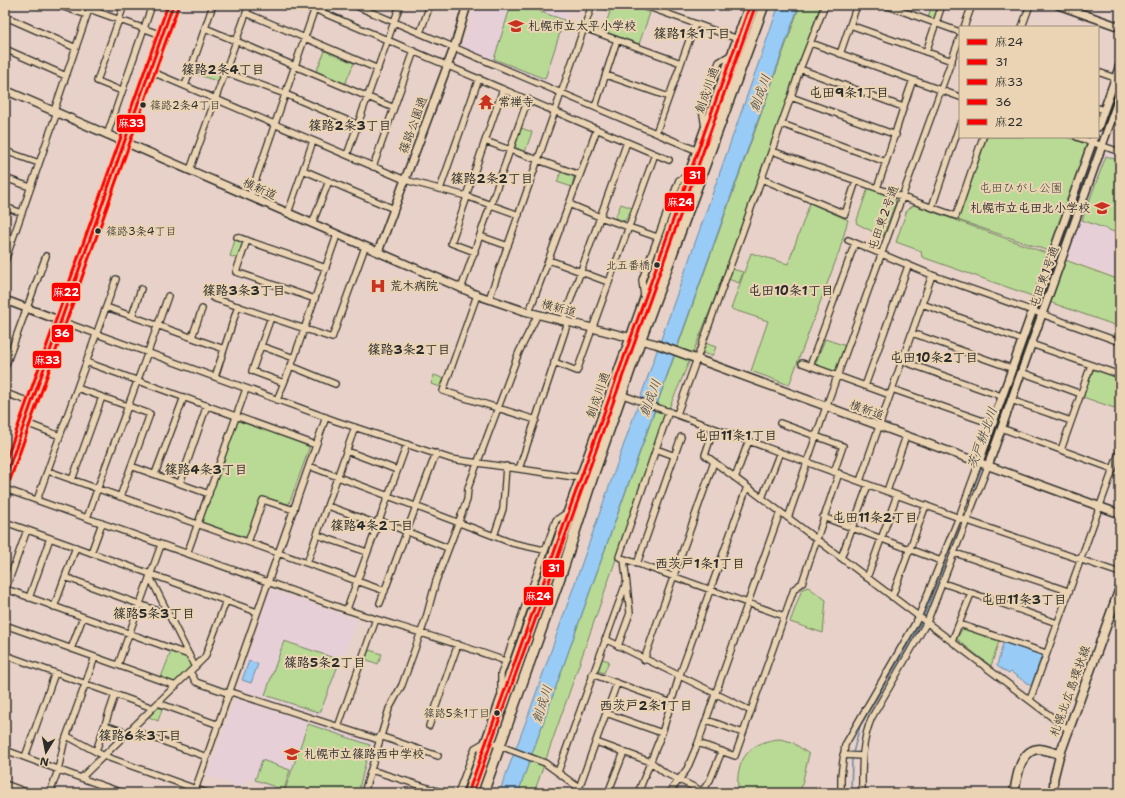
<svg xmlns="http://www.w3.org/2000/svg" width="1125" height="798" viewBox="0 0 1125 798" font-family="'Shantell Sans','Klee One',sans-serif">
<rect width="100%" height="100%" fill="#e8d1c8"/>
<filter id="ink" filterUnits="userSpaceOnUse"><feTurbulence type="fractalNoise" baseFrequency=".025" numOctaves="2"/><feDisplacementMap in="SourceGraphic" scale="8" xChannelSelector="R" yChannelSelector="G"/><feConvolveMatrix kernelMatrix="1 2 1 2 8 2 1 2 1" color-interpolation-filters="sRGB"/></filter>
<g filter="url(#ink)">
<path fill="#e7cfd7" d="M 475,5 L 570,5 L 546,83 L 462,47 Z
M 1105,152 L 1120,157 L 1120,278 L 1066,258 Z
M 270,589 L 357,620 L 321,716 L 238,689 Z
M 235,699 L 371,742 L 373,744 L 359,793 L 288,793 L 249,779 L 240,787 L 207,775 Z"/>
<path fill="#b9da94" stroke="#728260" d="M 511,5 L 530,5 L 538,8 L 541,12 L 564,20 L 545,79 L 494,59 Z
M 595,5 L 629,5 L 650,13 L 639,44 L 603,31 L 610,12 Z
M 800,5 L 821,5 C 771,140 728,277 669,408 L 534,793 L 518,793 Z
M 931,8 L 938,10 L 934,19 L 928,17 Z
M 325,51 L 354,63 L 345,84 L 316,72 Z
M 197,62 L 223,72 L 219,82 L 193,73 Z
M 521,128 L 532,132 L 525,152 L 515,147 Z
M 987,137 L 1066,137 L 1086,144 L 1087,147 L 1049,251 L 958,220 Z
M 1106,156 L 1120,161 L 1120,234 L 1082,220 Z
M 561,172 L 574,176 L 572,187 L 557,182 Z
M 868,188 L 894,198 L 896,201 L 883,237 L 856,223 Z
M 810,203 L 848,220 L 839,252 L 789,385 L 751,371 L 768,321 L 731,309 L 751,253 L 788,264 Z
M 621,204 L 632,208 L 625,221 L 615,218 Z
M 914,205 L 1120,280 L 1120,327 L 922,257 L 921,251 L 896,242 L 907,210 Z
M 235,240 L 244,243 L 238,259 L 230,256 Z
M 732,269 L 743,272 L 739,283 L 728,279 Z
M 825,339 L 846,346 L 836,373 L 815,365 Z
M 705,343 L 716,347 L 712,356 L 702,353 Z
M 1095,369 L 1120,378 L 1120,410 L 1083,397 L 1093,371 Z
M 434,375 L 445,379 L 441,387 L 431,384 Z
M 238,420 L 308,446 L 309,449 L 289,504 L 261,497 L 247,537 L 245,538 L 202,523 L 201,521 L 236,422 Z
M 808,587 L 826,600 L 823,633 L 790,622 L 802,589 Z
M 963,628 L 999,641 L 991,666 L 959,641 L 957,638 Z
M 284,641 L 340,660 L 320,713 L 265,695 Z
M 172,649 L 189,655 L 195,667 L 176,686 L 160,680 Z
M 369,650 L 382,654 L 378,664 L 365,659 Z
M 600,658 L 609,661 L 604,673 L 596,670 Z
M 158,707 L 162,709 L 158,721 L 149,717 Z
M 308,724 L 370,745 L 358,793 L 292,793 L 285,790 Z
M 780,739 L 792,742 L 809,754 L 800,793 L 746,793 L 738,790 C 735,760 750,741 780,739 Z
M 262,760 L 290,770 L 284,790 L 255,780 Z"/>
<path fill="#98cbf5" stroke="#6c8ba4" d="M 779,5 L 799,5 L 518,793 L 499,793 L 528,716 Z
M 1006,642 L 1042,655 L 1031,686 L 1011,672 L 1009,674 L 997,666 L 1003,643 Z
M 249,661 L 258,664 L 251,683 L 242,680 Z"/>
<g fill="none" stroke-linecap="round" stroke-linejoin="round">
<path stroke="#6c8ba4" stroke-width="1.5" d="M 1098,143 L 1120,81
M 1037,310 L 1097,146
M 984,461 L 1036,314
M 962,517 L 982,466
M 923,618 L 961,521
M 853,753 L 860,726 L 922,621
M 851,793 L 852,757"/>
<defs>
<path id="minor" d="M 58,5 L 87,15 L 91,5
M 305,5 L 669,160
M 354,5 L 698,151
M 643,5 L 738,39
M 885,5 L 960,32
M 89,9 L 162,35
M 246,13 L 378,69
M 5,20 L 6,17 L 76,48
M 850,25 L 952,61
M 964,27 L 972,5
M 1022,27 L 1030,5
M 205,28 L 394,108
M 584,28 L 681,63
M 420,33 L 430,5
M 811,43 L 960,97
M 5,49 L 66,76
M 926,52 L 942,5
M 840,54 L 857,5
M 800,69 L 903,107
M 150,71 L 405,180 L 466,196 L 519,215
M 225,72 L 285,94 L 358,125
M 1098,72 L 1115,78
M 606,75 L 669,97
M 185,86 L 213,5
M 122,91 L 97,81 L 124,5
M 791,97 L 896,135
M 595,107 L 617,40
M 1098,108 L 1104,110
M 54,111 L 87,15
M 782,124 L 886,162
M 705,127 L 702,109 L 719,62 L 732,54
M 656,133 L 695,24
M 107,135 L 152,5
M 1077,137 L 1120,152
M 485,141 L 580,175
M 5,151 L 39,163
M 772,151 L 956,216 L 983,137
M 347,155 L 400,5
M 373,167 L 414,51
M 190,170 L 249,5
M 303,170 L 394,209
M 5,178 L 30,187
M 762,179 L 845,214 L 856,181
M 877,188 C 890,152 900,115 913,80
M 440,189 L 479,78
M 250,196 L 316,5
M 466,196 L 503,89
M 467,197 L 451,243 L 475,252
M 569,204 L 600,217 L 657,237
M 5,207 L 22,213
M 932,207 L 960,124
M 288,213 L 313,141
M 312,224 L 329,181
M 480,236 L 508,246
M 237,237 L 326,268
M 247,240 L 236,272 L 315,299
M 848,240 L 932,275 L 1120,342
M 549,260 L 608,282
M 5,261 L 57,112
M 461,289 L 528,99
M 477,295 L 443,391 L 536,420
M 644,297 L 642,280 L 679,180 L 689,175
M 213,298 L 332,338 L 365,247
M 489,299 L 592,5
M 922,304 L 1022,340
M 106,307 L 224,349
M 529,312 L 597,129
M 132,316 L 141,289
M 271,317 L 252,371 L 284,383
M 61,321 L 336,421 L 451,459 L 581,478 L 591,481
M 563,321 L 627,142
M 912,333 L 1011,368
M 192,337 L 202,309
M 1031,344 L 1120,375
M 261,346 L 294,358
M 902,361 L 1001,396
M 86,362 L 316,445
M 554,362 L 577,371 L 655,154
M 802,363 L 890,395
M 291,366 L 335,384
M 810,366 L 855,243
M 5,367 L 46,256
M 1021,372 L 1081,394
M 215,377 L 238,306
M 865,386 L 908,266
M 77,388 L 150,414 L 120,497
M 892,389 L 992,424
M 612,391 L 965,520 L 1120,573
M 5,393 L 33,403
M 277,400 L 294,358 L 337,235
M 1011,400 L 1071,421
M 669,411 L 619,557 L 784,616
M 677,414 L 791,97 L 800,69 L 825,5
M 26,423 L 60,436
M 780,423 L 843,446 L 834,472
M 714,428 L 705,455 L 1069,730
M 1001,428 L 1113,469
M 656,449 L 675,456
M 1061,450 L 1091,365
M 347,451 L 397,470
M 131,466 L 209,494
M 309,466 L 494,536 L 503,509 L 506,466
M 519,469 L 568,322
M 48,471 L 385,591
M 155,474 L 184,397
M 735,478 L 749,440
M 72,480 L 102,397
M 860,481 L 932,275
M 180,483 L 207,405
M 5,489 C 117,529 229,569 341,608 C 396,626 451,641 505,661
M 887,491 L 906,436
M 762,498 L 780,452
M 37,500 L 116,279
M 328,506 L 377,524
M 780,512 L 698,743 L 735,756 L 794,589 L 802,583 L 839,473
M 823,517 L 941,561
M 87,518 C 113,444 142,371 168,296
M 788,518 L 826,407 L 960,37
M 378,520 L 448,548
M 5,522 L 257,612
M 317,535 L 367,552
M 494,536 L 512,543 L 544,550
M 248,542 L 263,500 L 294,510
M 91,553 L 102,523
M 955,553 L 1068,591
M 187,554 L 246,389
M 841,558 L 868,485
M 307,563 L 355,427
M 637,564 L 681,437
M 65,577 L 169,615
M 150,577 L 195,667
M 867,578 L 897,495
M 943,583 L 1057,623
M 6,589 L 189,655
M 5,591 L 27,530
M 892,597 L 926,505
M 29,598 L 50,538
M 380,603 L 436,453
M 54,607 L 76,547
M 347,609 L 407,444
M 959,624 L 1046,653
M 5,625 L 176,686
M 605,639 L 751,711
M 952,641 L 971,594
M 618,646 L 630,613 L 624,559
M 71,649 L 83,617
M 5,655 L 153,708
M 644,660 L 714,462
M 118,665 L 161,545
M 190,672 L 196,682 L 230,694
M 592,674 L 672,703
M 231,692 L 379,740
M 501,693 L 501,674 L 556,520 L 568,512
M 1030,700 L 1120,450
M 158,703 L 219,725
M 606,713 L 662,733
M 707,720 L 743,733
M 105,725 L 127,733
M 429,726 L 458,644
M 338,727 L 376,619
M 131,730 L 207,757
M 67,736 L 104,756 L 207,793
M 380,736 L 438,756
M 596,742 L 651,762 L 665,773 L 702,791
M 5,750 L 81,778
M 96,751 L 115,695
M 843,755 L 862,756
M 25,757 L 55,673
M 371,770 L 444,793
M 558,772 L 626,583
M 5,784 L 29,793
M 579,788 L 617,683
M 50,793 L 58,770 L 64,743 L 95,657
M 123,793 L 81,778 L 205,657 L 226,601
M 194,793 L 326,417
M 364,793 L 389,709 L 402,685 L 426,618 L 436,581 L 467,500 L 468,488 L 519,352 L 538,314
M 458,793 L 475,748 L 487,741 L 545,763 L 586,793
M 608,793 L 624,752
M 638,793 L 662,733 L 679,677 L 747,487
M 669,793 L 687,769 L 698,743
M 701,793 L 710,780 L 722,751
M 841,793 L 841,776 L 845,745 L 917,620 L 959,517 L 979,462
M 862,793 C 862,766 861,742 872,717 L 927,622 L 988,466"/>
<path id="tertiary" d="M 1058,5 L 1120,27
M 5,90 L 477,295 L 524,311 L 656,344 L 1120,514
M 1098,127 L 1120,65
M 378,252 L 454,48 L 467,5
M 5,300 L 61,321
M 979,462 L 1094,137
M 988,466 L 1120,95
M 1053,793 L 1054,778 L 1060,754"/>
<path id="primary" d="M 5,478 L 173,5
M 1014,793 C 1017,779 1019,750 1039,749 C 1045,749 1054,753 1060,754 L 1120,588"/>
<path id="trunk" d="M 468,793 L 750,5
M 483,793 L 563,569 L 593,476 L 643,333 L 764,5"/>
</defs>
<use href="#minor" stroke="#2b2b2b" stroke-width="8"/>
<use href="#tertiary" stroke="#2b2b2b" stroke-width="10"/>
<use href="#primary" stroke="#2b2b2b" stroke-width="11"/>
<use href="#trunk" stroke="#2b2b2b" stroke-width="12"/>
<use href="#minor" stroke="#ead4b3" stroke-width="5.5"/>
<use href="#tertiary" stroke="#ead4b3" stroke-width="7"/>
<use href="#primary" stroke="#ead4b3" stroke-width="8"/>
<use href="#trunk" stroke="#ead4b3" stroke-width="9"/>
<defs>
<path id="bus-1" d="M 468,793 L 750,5"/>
<path id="bus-2" d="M 473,793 L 755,7"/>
<path id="bus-3" d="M 5,478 L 173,5"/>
<path id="bus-4" d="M 10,480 L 178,7"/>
<path id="bus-5" d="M 5,463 L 168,5"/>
</defs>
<use href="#bus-1" stroke="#ead4b3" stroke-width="6"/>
<use href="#bus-2" stroke="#ead4b3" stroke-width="6"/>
<use href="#bus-3" stroke="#ead4b3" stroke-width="6"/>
<use href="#bus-4" stroke="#ead4b3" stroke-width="6"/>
<use href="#bus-5" stroke="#ead4b3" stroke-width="6"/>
<use href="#bus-1" stroke="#f00" stroke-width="3"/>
<use href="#bus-2" stroke="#f00" stroke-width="3"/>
<use href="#bus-3" stroke="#f00" stroke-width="3"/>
<use href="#bus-4" stroke="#f00" stroke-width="3"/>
<use href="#bus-5" stroke="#f00" stroke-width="3"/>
</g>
</g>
<defs>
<symbol id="school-bare" viewBox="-9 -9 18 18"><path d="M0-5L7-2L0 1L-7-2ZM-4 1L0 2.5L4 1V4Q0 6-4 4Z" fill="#c8321e" stroke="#ead4b3" stroke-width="2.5" paint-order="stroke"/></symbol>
<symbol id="temple-bare" viewBox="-9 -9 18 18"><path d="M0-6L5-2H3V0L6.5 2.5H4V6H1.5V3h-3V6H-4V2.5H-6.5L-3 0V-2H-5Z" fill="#c8321e" stroke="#ead4b3" stroke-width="2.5" paint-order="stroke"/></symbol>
<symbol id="hospital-bare" viewBox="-9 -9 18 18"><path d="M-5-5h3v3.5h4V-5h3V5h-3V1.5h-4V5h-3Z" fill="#c8321e" stroke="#ead4b3" stroke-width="2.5" paint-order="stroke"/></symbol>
</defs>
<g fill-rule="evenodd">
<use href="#school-bare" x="505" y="15" width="22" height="22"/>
<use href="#temple-bare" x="475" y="91" width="22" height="22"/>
<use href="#school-bare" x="1091" y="197" width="22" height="22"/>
<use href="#hospital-bare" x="367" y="275" width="22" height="22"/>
<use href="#school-bare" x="281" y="743" width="22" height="22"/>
</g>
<g fill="#2b2b2b" stroke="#ead4b3" stroke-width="1.5">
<circle cx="143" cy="105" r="3.5"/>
<circle cx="98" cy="231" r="3.5"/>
<circle cx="657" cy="265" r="3.5"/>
<circle cx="497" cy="713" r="3.5"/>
</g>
<g text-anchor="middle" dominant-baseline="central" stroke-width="4" stroke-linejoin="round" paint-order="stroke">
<g font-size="11" fill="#2b2b2b" stroke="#ead4b3" text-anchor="start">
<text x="150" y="105">篠路2条4丁目</text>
<text x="106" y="231">篠路3条4丁目</text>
<text x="650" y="265" text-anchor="end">北五番橋</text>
<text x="490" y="713" text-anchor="end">篠路5条1丁目</text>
</g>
<g font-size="12" font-weight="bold" fill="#2b2b2b" stroke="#ead4b3" text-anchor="start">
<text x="528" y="26">札幌市立太平小学校</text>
<text x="498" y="102">常禅寺</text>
<text x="1090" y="208" text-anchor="end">札幌市立屯田北小学校</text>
<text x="390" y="286">荒木病院</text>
<text x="304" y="754">札幌市立篠路西中学校</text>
</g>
<g font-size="12" fill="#2b2b2b" stroke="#ead4b3">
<text transform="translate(707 90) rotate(-70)">創成川通</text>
<text transform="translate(413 125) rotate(-70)">篠路公園通</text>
<text transform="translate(260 189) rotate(24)">横新道</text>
<text transform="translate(883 218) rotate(-70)">屯田東2号通</text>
<text transform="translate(1044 277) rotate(-70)">屯田東1号通</text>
<text transform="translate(559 308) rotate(15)">横新道</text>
<text transform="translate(598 395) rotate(-70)">創成川通</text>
<text transform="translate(867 410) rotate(20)">横新道</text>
<text transform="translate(1070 691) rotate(-70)">札幌北広島環状線</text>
</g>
<g font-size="12" fill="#40453b" stroke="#ead4b3">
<text x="1021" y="188">屯田ひがし公園</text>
</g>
<g font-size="13" font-weight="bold" fill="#2b2b2b" stroke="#ead4b3">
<text x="692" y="33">篠路1条1丁目</text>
<text x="223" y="69">篠路2条4丁目</text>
<text x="849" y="92">屯田9条1丁目</text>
<text x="350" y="125">篠路2条3丁目</text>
<text x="492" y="178">篠路2条2丁目</text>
<text x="244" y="290">篠路3条3丁目</text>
<text x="791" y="290">屯田10条1丁目</text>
<text x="409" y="349">篠路3条2丁目</text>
<text x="934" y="357">屯田10条2丁目</text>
<text x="736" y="435">屯田11条1丁目</text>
<text x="206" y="469">篠路4条3丁目</text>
<text x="875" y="517">屯田11条2丁目</text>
<text x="372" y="525">篠路4条2丁目</text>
<text x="700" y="563">西茨戸1条1丁目</text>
<text x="1024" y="599">屯田11条3丁目</text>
<text x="154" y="613">篠路5条3丁目</text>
<text x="325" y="662">篠路5条2丁目</text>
<text x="646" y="705">西茨戸2条1丁目</text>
<text x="140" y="735">篠路6条3丁目</text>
</g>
<g font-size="13" font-style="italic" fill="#3b4349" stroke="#ead4b3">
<text transform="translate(760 93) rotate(-70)">創成川</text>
<text transform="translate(650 398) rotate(-70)">創成川</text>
<text transform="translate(982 438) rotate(-70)">茨戸耕北川</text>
<text transform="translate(542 704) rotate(-72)">創成川</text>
</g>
</g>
<g stroke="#ead4b3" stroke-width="1.5">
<rect x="116" y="114" width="30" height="19" rx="4" fill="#f00"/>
<rect x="683" y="166" width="23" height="19" rx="4" fill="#f00"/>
<rect x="664" y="192" width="31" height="20" rx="4" fill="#f00"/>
<rect x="51" y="282" width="30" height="20" rx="4" fill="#f00"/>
<rect x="51" y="324" width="23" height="19" rx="4" fill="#f00"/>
<rect x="32" y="350" width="30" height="19" rx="4" fill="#f00"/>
<rect x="542" y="559" width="23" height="19" rx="4" fill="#f00"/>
<rect x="523" y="586" width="31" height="20" rx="4" fill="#f00"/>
</g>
<g font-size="11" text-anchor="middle" font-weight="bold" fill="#fff">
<text x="131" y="127">麻33</text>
<text x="695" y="179">31</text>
<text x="680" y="206">麻24</text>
<text x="66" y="296">麻22</text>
<text x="62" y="337">36</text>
<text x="47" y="364">麻33</text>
<text x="554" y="572">31</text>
<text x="538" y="600">麻24</text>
</g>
<rect width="1125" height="798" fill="none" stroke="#ead4b3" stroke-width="20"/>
<rect x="10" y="10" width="1105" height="778" fill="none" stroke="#2b2b2b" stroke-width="1.5" filter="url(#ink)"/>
<rect x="959" y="26" width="140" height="112" fill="#ead4b3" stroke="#9e907d"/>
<rect x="967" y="39" width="20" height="6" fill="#ff0000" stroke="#9e907d"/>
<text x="995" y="46" font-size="12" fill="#2b2b2b">麻24</text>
<rect x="967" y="59" width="20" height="6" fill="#ff0000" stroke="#9e907d"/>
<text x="995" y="66" font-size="12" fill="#2b2b2b">31</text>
<rect x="967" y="79" width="20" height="6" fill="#ff0000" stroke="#9e907d"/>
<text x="995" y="86" font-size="12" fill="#2b2b2b">麻33</text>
<rect x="967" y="99" width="20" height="6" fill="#ff0000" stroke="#9e907d"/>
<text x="995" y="106" font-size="12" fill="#2b2b2b">36</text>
<rect x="967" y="119" width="20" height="6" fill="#ff0000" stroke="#9e907d"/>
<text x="995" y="126" font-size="12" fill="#2b2b2b">麻22</text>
<g transform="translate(46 752) rotate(190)" stroke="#ead4b3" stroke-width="3" paint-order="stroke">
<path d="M0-3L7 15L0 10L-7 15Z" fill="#2b2b2b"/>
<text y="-6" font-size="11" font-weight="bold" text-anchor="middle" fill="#2b2b2b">N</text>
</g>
</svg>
